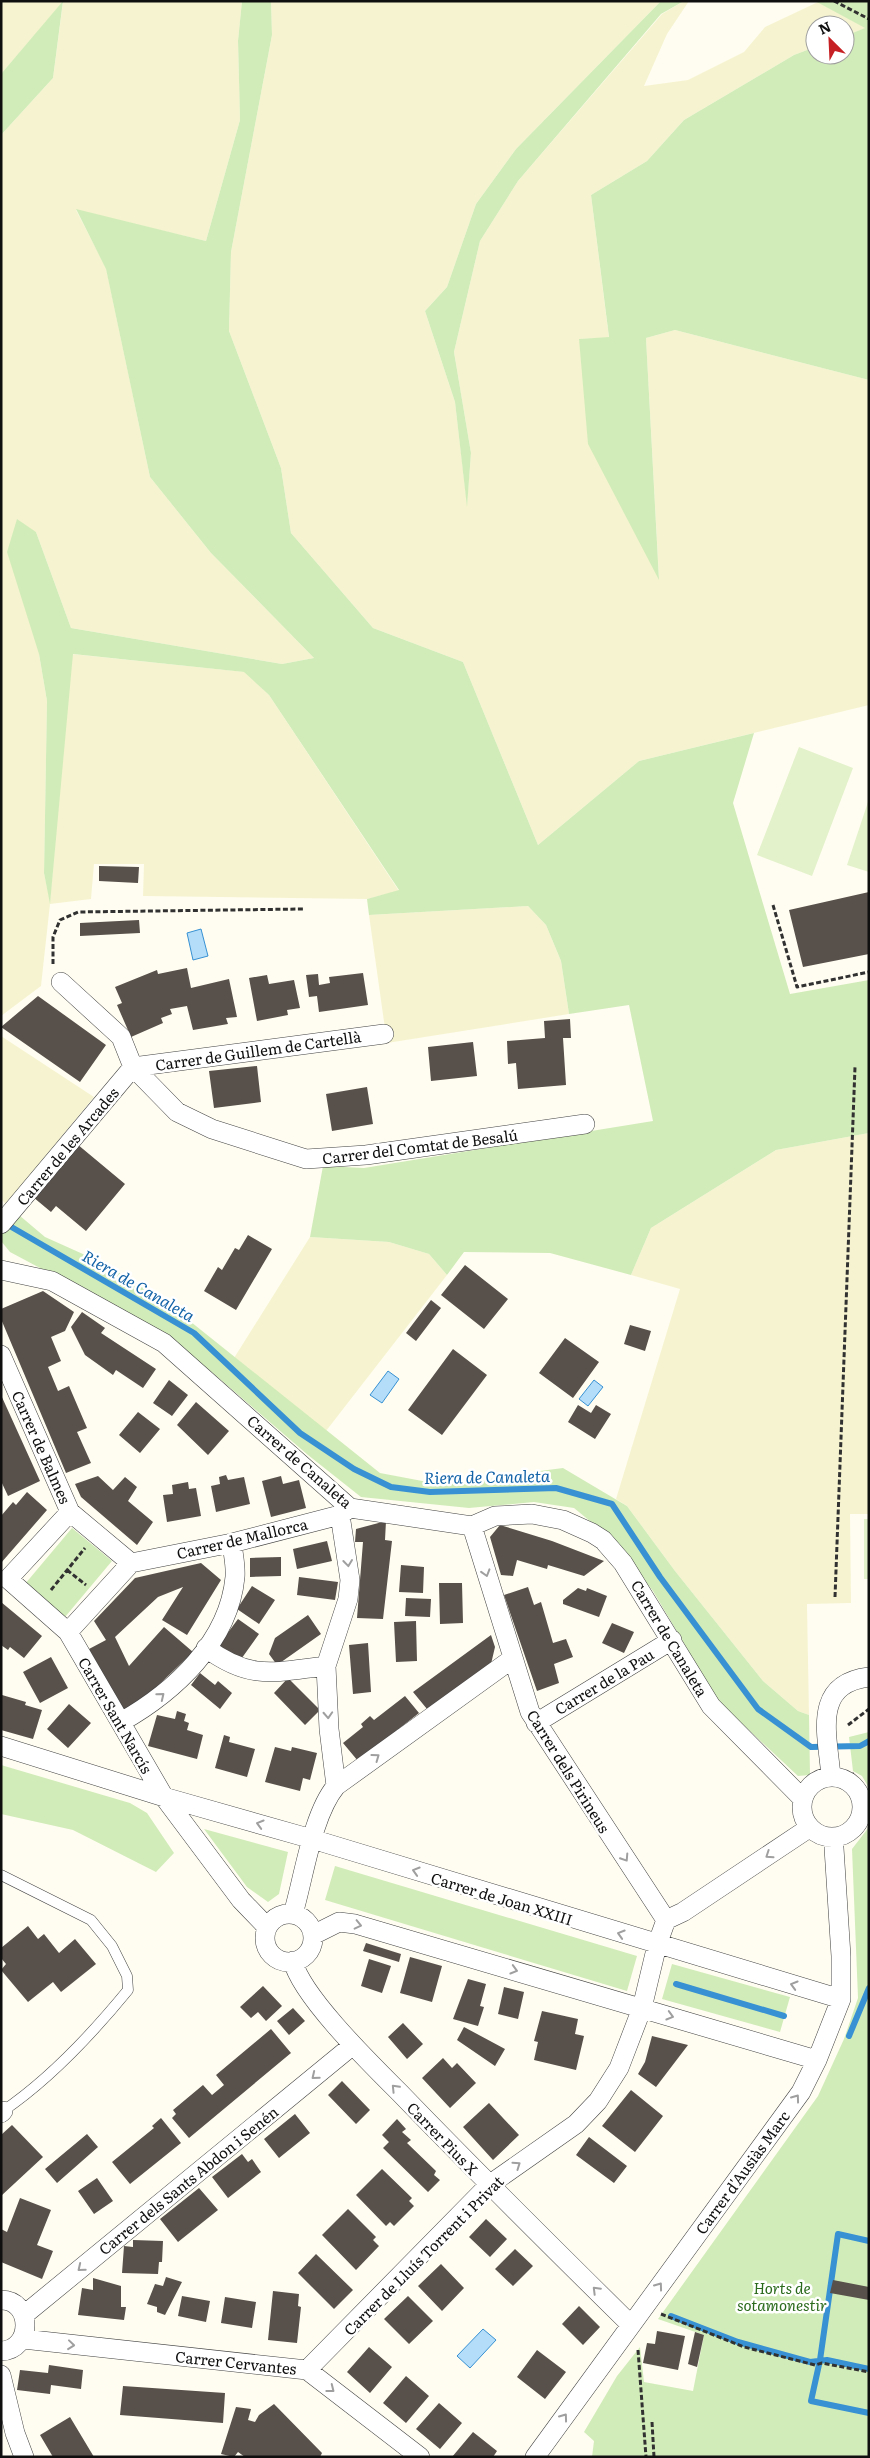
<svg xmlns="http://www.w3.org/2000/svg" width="870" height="2458" viewBox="0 0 870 2458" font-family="Literata,serif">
<rect width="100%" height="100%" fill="#fffdf1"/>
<path fill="#f6f4d0" d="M 1,1 L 242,1 L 238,41 L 240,120 L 206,241 L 76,210 L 106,268 L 150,477 L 211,553 L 314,658 L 282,664 L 71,628 L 36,532 L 39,654 L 47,701 L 44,873 L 50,901 L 72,654 L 245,672 L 269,695 L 399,891 L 367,899 L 143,896 L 144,864 L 94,864 L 91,899 L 50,904 L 41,986 L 1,1016 L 1,135 L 53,78 L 63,2 L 1,74 Z
M 271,1 L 661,1 L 516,149 L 476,204 L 447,287 L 425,311 L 455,402 L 467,504 L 471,453 L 454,352 L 480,241 L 518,181 L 662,14 L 684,1 L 689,1 L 667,34 L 644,86 L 688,80 L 744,52 L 765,27 L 818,2 L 866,28 L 845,36 L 845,25 L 815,25 L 815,47 L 794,55 L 684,120 L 647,161 L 591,195 L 609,338 L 579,339 L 659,579 L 646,338 L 675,330 L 869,380 L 869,705 L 639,761 L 538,845 L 463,662 L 373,628 L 291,533 L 281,468 L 229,331 L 231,252 L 272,35 Z
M 528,906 L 546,925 L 561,961 L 569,1014 L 387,1043 L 369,915 Z
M 1,1036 L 94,1097 L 6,1204 L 1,1199 Z
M 869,1133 L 869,1514 L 850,1514 L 851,1603 L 807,1604 L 809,1715 L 798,1711 L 763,1681 L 675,1571 L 627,1506 L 616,1499 L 680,1289 L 631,1275 L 651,1228 L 776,1150 Z
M 310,1237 L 389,1242 L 429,1254 L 447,1275 L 326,1431 L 234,1358 Z"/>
<path fill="#d2ecb9" d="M 63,1 L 53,78 L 1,135 L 1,74 Z
M 242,1 L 271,1 L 272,35 L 231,252 L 229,331 L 281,468 L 291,533 L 373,628 L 463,662 L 538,845 L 639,761 L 754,733 L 733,803 L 790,994 L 869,980 L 869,1133 L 776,1150 L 651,1228 L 631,1275 L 550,1253 L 464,1252 L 447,1275 L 429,1254 L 389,1242 L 310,1237 L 323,1166 L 364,1168 L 653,1121 L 629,1005 L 569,1014 L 561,961 L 546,925 L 528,906 L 369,915 L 367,899 L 399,890 L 269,695 L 244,672 L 73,654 L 50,904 L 44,873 L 47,701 L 39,654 L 7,552 L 17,519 L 36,532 L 71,628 L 282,664 L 314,658 L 211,553 L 150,477 L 106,269 L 76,209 L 206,241 L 240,120 L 238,41 Z
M 661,1 L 684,1 L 661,14 L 518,181 L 480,241 L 454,352 L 471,453 L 467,507 L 455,402 L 425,311 L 447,287 L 476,204 L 516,149 Z
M 815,1 L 869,1 L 869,380 L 675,330 L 646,338 L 659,580 L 588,444 L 579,339 L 609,337 L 591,195 L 647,161 L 684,120 L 794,55 L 815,47 L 815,55 L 845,55 L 845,36 L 865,28 Z
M 6,1204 L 45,1237 L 103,1263 L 161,1298 L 380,1473 L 433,1483 L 468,1484 L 509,1475 L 563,1468 L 627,1506 L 675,1571 L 763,1681 L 798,1711 L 809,1715 L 810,1775 L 798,1776 L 718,1701 L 653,1591 L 613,1540 L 574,1508 L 534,1502 L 469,1508 L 361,1497 L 308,1455 L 214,1374 L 158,1331 L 10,1252 L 1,1241 L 1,1208 Z
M 72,1528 L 112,1561 L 65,1617 L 25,1584 Z
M 869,1732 L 869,1788 L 862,1776 L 853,1771 L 849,1737 Z
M 1,1765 L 130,1803 L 147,1813 L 174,1853 L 156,1872 L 73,1830 L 1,1814 Z
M 869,1827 L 869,2457 L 592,2457 L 594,2441 L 584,2432 L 617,2376 L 640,2347 L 644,2382 L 693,2391 L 704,2335 L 658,2319 L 818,2096 L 844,2039 L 858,1998 L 852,1849 Z
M 204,1829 L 288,1852 L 279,1894 L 268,1902 L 247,1887 Z
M 335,1866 L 637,1956 L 627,1991 L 325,1900 Z
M 672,1964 L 790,1997 L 780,2032 L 662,1999 Z"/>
<path fill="#e4f2cb" d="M 799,747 L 853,768 L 812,876 L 757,855 Z
M 869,799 L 869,872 L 847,865 Z
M 864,1519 L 869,1519 L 869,1579 L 864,1579 Z"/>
<path fill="#b4ddf9" stroke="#3791d3" d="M 201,929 L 208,956 L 193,960 L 187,933 Z
M 388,1371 L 399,1379 L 382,1403 L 370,1395 Z
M 594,1380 L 603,1387 L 588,1406 L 579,1399 Z
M 483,2329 L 496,2340 L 470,2368 L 457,2356 Z"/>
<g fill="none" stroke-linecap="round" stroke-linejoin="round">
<path stroke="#3791d3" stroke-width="6" d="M 8,1225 L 194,1333 L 300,1433 L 354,1469 L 391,1487 L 430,1492 L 556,1488 L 612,1504 L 660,1577 L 758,1709 L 811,1747 L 860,1746 L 869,1741
M 676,1984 L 784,2016
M 849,2036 L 869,1988
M 869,2241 L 838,2234 L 820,2360 L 811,2401 L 869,2413
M 671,2316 L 738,2342 L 810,2362 L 827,2360 L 869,2369"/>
</g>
<path fill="#58504b" d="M 99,866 L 139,867 L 138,883 L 99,881 Z
M 869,892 L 869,954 L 803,967 L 789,910 Z
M 139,920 L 140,933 L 80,936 L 80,923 Z
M 187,968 L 191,988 L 229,979 L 237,1017 L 226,1018 L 228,1024 L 193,1030 L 187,1006 L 170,1009 L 172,1014 L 161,1018 L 163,1023 L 131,1037 L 117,1005 L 122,1003 L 115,987 L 157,970 L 158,974 Z
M 363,973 L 368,1005 L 319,1012 L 317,996 L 309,997 L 306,975 L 318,974 L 319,985 L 330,983 L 329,977 Z
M 267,975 L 269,984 L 294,980 L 300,1008 L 287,1010 L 288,1015 L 257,1021 L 249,978 Z
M 38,996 L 106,1045 L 80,1082 L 1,1027 Z
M 570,1019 L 571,1038 L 563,1038 L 566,1085 L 518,1089 L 516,1063 L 508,1064 L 507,1041 L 545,1038 L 544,1021 Z
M 473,1042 L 477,1076 L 431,1081 L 428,1047 Z
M 257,1066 L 261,1102 L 214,1108 L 209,1071 Z
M 367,1087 L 373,1124 L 332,1131 L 326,1094 Z
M 77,1144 L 125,1184 L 86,1231 L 56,1206 L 51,1212 L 33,1197 Z
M 248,1235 L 272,1249 L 236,1310 L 204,1291 L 218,1267 L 222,1270 L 235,1248 L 239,1250 Z
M 465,1265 L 508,1299 L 484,1329 L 441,1295 Z
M 43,1291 L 74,1312 L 65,1331 L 51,1337 L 61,1361 L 48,1367 L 58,1391 L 69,1386 L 87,1428 L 77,1432 L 91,1463 L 66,1473 L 1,1319 L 1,1309 Z
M 431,1300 L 441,1308 L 416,1341 L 406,1333 Z
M 82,1312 L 105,1328 L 101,1333 L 156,1369 L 143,1388 L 116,1370 L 113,1375 L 85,1355 L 71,1327 Z
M 630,1325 L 651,1331 L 645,1351 L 624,1344 Z
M 565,1338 L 599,1362 L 573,1398 L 539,1373 Z
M 453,1349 L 487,1375 L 442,1435 L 408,1410 Z
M 169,1380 L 188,1395 L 172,1416 L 153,1403 Z
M 1,1395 L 40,1481 L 8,1496 L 1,1481 Z
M 196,1402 L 229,1431 L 208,1455 L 177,1425 Z
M 578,1405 L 591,1413 L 596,1405 L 611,1414 L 595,1439 L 568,1422 Z
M 138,1412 L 160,1429 L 140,1453 L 119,1435 Z
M 226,1475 L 228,1480 L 244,1477 L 250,1504 L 216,1512 L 211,1486 L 220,1484 L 219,1477 Z
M 98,1476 L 113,1490 L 125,1477 L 137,1487 L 128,1501 L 153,1522 L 137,1545 L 81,1497 L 75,1484 Z
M 281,1476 L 283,1484 L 299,1480 L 306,1508 L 271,1517 L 262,1481 Z
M 188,1482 L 189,1489 L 196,1488 L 201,1516 L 167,1522 L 163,1495 L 173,1494 L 172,1485 Z
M 27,1492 L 47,1510 L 1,1563 L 1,1516 L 13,1502 L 16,1505 Z
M 386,1521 L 385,1540 L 392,1541 L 383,1619 L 357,1618 L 363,1542 L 355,1542 L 356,1529 Z
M 500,1525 L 552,1541 L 604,1561 L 584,1576 L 548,1565 L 547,1569 L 517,1560 L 513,1576 L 501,1575 L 490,1537 Z
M 327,1541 L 332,1561 L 297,1569 L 293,1549 Z
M 281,1557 L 281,1576 L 250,1577 L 250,1558 Z
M 201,1563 L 221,1580 L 187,1635 L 162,1620 L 183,1587 L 158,1597 L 115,1637 L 129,1666 L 164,1627 L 193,1652 L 146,1697 L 123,1710 L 89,1649 L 106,1640 L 94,1621 L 135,1578 Z
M 401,1565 L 424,1567 L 423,1593 L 399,1592 Z
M 299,1577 L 338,1582 L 335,1600 L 297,1595 Z
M 439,1583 L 462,1583 L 463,1623 L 440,1624 Z
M 252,1586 L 275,1600 L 259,1624 L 237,1609 Z
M 528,1587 L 534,1605 L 541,1602 L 553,1643 L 566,1639 L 573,1657 L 554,1664 L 559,1683 L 537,1691 L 504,1595 Z
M 578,1588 L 586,1591 L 587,1588 L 607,1596 L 599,1617 L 563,1604 L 563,1600 Z
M 406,1598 L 431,1599 L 430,1617 L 405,1616 Z
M 1,1602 L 42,1636 L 24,1658 L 10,1647 L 8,1650 L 1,1645 Z
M 308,1615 L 321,1634 L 277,1665 L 269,1654 L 275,1638 Z
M 238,1619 L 259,1634 L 239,1662 L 218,1646 Z
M 416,1621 L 417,1661 L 396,1662 L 394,1622 Z
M 612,1623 L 634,1632 L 624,1653 L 602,1643 Z
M 491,1635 L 495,1647 L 491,1664 L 427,1709 L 413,1692 Z
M 368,1643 L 371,1692 L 353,1694 L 349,1645 Z
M 51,1657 L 68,1688 L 40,1703 L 23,1672 Z
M 200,1673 L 215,1685 L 218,1681 L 232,1693 L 220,1709 L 191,1685 Z
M 288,1678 L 320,1710 L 305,1725 L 274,1693 Z
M 2,1695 L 26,1702 L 25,1705 L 42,1710 L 33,1739 L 1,1730 Z
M 405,1696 L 419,1713 L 358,1761 L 343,1743 L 363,1727 L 361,1724 L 370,1716 L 374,1720 Z
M 69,1704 L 91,1723 L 68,1748 L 47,1729 Z
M 177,1711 L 186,1714 L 184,1721 L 189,1723 L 187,1730 L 203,1735 L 197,1759 L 148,1746 L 157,1715 L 175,1719 Z
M 224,1735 L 230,1737 L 229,1742 L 255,1749 L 247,1777 L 215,1768 Z
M 275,1747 L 291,1751 L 292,1747 L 317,1753 L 310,1780 L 303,1778 L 300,1791 L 265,1782 Z
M 28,1926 L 38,1939 L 44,1934 L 59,1953 L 75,1939 L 96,1964 L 61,1992 L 53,1982 L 28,2002 L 1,1970 L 6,1964 L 1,1958 L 1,1948 Z
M 366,1943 L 401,1954 L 399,1962 L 363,1951 Z
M 410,1957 L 442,1966 L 432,2002 L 400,1993 Z
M 369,1959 L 391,1966 L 382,1993 L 361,1986 Z
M 468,1979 L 486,1984 L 480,2006 L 484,2007 L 478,2026 L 453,2019 Z
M 263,1986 L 282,2006 L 266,2021 L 258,2012 L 251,2018 L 240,2007 Z
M 504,1987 L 524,1992 L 518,2019 L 498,2014 Z
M 293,2008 L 305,2021 L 289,2035 L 277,2021 Z
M 542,2011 L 578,2019 L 575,2034 L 584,2036 L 576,2070 L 534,2060 L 538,2042 L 534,2041 Z
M 403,2023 L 423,2044 L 407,2059 L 388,2037 Z
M 464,2027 L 505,2049 L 495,2066 L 457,2040 Z
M 271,2029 L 291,2053 L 189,2138 L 172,2118 L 176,2114 L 173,2110 L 203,2085 L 212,2095 L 224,2085 L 216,2075 Z
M 652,2036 L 688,2045 L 656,2087 L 638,2074 L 645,2062 Z
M 443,2058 L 452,2068 L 457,2063 L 476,2083 L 450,2108 L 422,2078 Z
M 342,2081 L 370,2110 L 356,2124 L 328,2095 Z
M 631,2090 L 663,2116 L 635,2152 L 602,2126 Z
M 489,2103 L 519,2135 L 493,2160 L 463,2127 Z
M 295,2114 L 310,2133 L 279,2158 L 264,2139 Z
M 161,2118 L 181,2143 L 130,2184 L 112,2162 L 154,2128 L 152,2126 Z
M 397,2119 L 406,2129 L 402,2132 L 411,2140 L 407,2143 L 436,2171 L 434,2175 L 440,2180 L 428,2192 L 383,2148 L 389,2142 L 382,2135 Z
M 12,2125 L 43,2157 L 1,2196 L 1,2135 Z
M 87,2134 L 98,2147 L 57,2183 L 45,2169 Z
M 589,2137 L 627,2166 L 614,2183 L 576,2155 Z
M 242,2154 L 248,2162 L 252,2159 L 261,2172 L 228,2198 L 212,2177 Z
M 382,2169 L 412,2198 L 409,2201 L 414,2206 L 394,2226 L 390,2222 L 386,2226 L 356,2195 Z
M 97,2178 L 113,2201 L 94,2214 L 78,2191 Z
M 199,2188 L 218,2210 L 178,2242 L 160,2219 Z
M 20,2198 L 51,2210 L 37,2245 L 53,2251 L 42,2279 L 1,2262 L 1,2229 L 7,2232 Z
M 348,2209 L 376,2237 L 373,2240 L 379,2246 L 356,2270 L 322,2235 Z
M 486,2219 L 507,2239 L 490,2257 L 469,2237 Z
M 133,2240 L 163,2241 L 162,2262 L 159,2262 L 158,2274 L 122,2273 L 124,2246 L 133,2247 Z
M 515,2249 L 533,2266 L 513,2286 L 495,2269 Z
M 316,2254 L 353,2290 L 334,2309 L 298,2273 Z
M 441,2264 L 464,2288 L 442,2311 L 418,2286 Z
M 166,2277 L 182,2282 L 165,2315 L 157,2312 L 157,2307 L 147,2304 L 155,2284 L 163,2286 Z
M 93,2278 L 121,2286 L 121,2307 L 126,2307 L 124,2320 L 78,2315 L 82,2288 L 93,2290 Z
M 833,2280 L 869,2287 L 869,2300 L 830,2293 Z
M 273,2291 L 299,2294 L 298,2306 L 301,2307 L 297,2343 L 268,2340 Z
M 182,2296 L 210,2301 L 206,2322 L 178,2316 Z
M 408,2296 L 433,2321 L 409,2344 L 384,2319 Z
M 225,2297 L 256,2302 L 252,2328 L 221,2323 Z
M 579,2306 L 600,2327 L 583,2345 L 562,2324 Z
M 657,2331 L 685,2336 L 678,2370 L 643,2363 L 647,2343 L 655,2344 Z
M 695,2332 L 704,2335 L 697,2367 L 688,2364 Z
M 369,2347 L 392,2367 L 370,2393 L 347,2372 Z
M 537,2350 L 566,2372 L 545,2399 L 517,2377 Z
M 49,2365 L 83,2370 L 81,2389 L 51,2385 L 50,2394 L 17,2390 L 20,2370 L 48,2373 Z
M 406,2376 L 429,2396 L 406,2423 L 383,2403 Z
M 123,2386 L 225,2393 L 223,2423 L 120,2415 Z
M 439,2403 L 462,2423 L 440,2449 L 416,2429 Z
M 274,2404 L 322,2453 L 320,2457 L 245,2457 L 238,2452 L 234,2457 L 221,2454 L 236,2407 L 251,2409 L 248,2420 L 255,2422 L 259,2415 Z
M 70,2417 L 94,2457 L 53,2457 L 40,2435 Z
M 473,2432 L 497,2451 L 493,2457 L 452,2457 Z"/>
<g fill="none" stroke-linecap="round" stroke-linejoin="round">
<defs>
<path id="service" d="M 1,1875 L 91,1920 L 112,1946 L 127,1976 L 128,1990 C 92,2034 50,2079 3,2111"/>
<path id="minor" d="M 61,982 L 121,1037 L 133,1067 L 177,1112 L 212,1129 L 306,1159 L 366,1155 L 585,1124
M 133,1067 L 384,1034
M 1,1224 L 133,1067
M 1,1270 L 52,1281 L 164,1343 L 350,1508 L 472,1526 L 495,1516 L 532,1514 L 563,1520 L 592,1533 L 603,1540 L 623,1563 L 711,1706 L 803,1799
M 1,1355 L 70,1512
M 472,1526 L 530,1712 L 666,1920
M 131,1563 L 232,1543 L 340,1515 L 350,1508
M 68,1632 L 131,1563 L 70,1512 L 8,1579 L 68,1632 L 164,1797 L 241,1900 L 267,1927
M 206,1648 C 251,1681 274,1672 326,1666
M 121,1722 C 174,1692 229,1642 235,1577 C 236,1566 233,1554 232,1543
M 536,1723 L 672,1640
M 1,1746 L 164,1797 L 312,1839 L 841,1999
M 831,1777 C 828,1736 811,1684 869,1677
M802 1807a30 30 0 1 1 60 0a30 30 0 1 1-60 0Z
M 336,1786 L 329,1729 L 326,1666 L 348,1599 L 350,1580 L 340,1515
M 293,1914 C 304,1877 312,1815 336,1786 L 512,1659
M265 1938a24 24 0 1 1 48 0a24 24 0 1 1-48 0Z
M 666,1920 L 683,1912 L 809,1828
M 313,1935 L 339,1922 L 355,1924 L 817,2060
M 293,1961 C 301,1996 373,2066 400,2093 C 475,2171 553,2248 630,2324
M 1,2113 L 3,2111
M 1,2300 C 33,2300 33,2350 1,2351
M 24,2315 L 353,2045
M 23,2339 L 307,2370 L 420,2457
M 307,2370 L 489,2185 L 576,2124 L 598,2101 L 619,2068 L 642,2008 L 657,1945 L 666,1920
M 1,2375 L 15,2433 L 24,2457
M 535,2457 L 801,2092 L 817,2060 L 841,1999 L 841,1956 L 834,1848"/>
</defs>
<use href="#service" stroke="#424242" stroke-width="11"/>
<use href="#minor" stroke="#424242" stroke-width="20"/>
<path stroke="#313131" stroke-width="3" stroke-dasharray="5 2.5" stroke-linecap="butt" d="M 834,1 L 869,19
M 773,905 L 797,987 L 869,972
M 53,964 L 53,937 L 60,920 L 78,912 L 303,909
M 67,1570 L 86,1585
M 51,1590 L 85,1548
M 835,1597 L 855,1067
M 848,1725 L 869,1709
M 852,1773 L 869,1802
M 851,1840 L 868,1821 L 869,1817
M 661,2314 L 744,2347 L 815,2365 L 822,2363 L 869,2372
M 638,2350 L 646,2457
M 652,2422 L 654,2457"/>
<use href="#service" stroke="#fff" stroke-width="10"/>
<use href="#minor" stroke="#fff" stroke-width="19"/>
</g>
<defs><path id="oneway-chevron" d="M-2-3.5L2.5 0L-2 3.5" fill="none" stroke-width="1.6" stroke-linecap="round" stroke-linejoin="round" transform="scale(1.25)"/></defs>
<g stroke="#9f9f9f">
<use href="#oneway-chevron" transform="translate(348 1563) rotate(83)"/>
<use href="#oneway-chevron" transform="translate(486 1573) rotate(73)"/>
<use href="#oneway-chevron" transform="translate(161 1696) rotate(-39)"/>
<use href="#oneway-chevron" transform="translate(328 1715) rotate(87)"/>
<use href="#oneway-chevron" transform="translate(376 1757) rotate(-36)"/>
<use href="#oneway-chevron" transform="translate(260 1824) rotate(-164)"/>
<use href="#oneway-chevron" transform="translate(769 1855) rotate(146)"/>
<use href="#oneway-chevron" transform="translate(625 1858) rotate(57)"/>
<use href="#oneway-chevron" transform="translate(416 1871) rotate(-163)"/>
<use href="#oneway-chevron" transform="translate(358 1925) rotate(13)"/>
<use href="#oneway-chevron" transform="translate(621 1934) rotate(-163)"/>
<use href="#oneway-chevron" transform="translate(514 1970) rotate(16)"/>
<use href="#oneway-chevron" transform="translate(794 1985) rotate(-164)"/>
<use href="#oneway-chevron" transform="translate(670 2016) rotate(16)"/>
<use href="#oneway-chevron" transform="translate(315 2076) rotate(141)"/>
<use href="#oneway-chevron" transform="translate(395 2088) rotate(-134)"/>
<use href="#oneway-chevron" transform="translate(796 2098) rotate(-54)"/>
<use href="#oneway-chevron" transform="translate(517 2165) rotate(-35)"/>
<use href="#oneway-chevron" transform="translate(81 2268) rotate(141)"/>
<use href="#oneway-chevron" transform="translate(659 2286) rotate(-54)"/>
<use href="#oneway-chevron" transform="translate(596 2290) rotate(-135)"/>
<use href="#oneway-chevron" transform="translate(71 2345) rotate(6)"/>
<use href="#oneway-chevron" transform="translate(331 2389) rotate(38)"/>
<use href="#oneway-chevron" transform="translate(564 2417) rotate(-54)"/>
</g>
<g text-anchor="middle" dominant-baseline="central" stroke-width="5" stroke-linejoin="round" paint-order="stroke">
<g font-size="15" fill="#0f0f0f" stroke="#fff">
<text transform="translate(258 1050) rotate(-8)">Carrer de Guillem de Cartellà</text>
<text transform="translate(67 1146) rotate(-50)">Carrer de les Arcades</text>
<text transform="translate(420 1146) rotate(-7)">Carrer del Comtat de Besalú</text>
<text transform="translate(42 1447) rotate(66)">Carrer de Balmes</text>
<text transform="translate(300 1461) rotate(41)">Carrer de Canaleta</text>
<text transform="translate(242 1538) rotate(-13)">Carrer de Mallorca</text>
<text transform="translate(670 1638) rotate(59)">Carrer de Canaleta</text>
<text transform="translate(604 1681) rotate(-31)">Carrer de la Pau</text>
<text transform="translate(116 1715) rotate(60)">Carrer Sant Narcís</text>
<text transform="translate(569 1771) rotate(58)">Carrer dels Pirineus</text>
<text transform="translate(502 1898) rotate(17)">Carrer de Joan XXIII</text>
<text transform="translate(443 2138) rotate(46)">Carrer Pius X</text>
<text transform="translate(742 2172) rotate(-54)">Carrer d'Ausiàs Marc</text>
<text transform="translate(188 2180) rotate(-39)">Carrer dels Sants Abdon i Senén</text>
<text transform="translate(423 2255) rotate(-45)">Carrer de Lluís Torrent i Privat</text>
<text transform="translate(236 2362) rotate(6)">Carrer Cervantes</text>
</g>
<g font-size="15" font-style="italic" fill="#2a6a1c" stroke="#fff">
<text x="782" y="2287">Horts de<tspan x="782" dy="17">sotamonestir</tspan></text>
</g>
<g font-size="16" font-style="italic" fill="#1262a7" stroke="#fff">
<text transform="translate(139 1285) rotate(30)">Riera de Canaleta</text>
<text transform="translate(487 1476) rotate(-1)">Riera de Canaleta</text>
</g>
</g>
<rect width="870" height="2458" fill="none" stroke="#0f0f0f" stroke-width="5"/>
<g transform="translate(830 40) rotate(336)"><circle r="24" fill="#ffffff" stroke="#9f9f9f"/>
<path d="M0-4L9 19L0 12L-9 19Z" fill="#c62024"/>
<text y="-8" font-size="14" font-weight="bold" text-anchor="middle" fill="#0f0f0f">N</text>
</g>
</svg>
